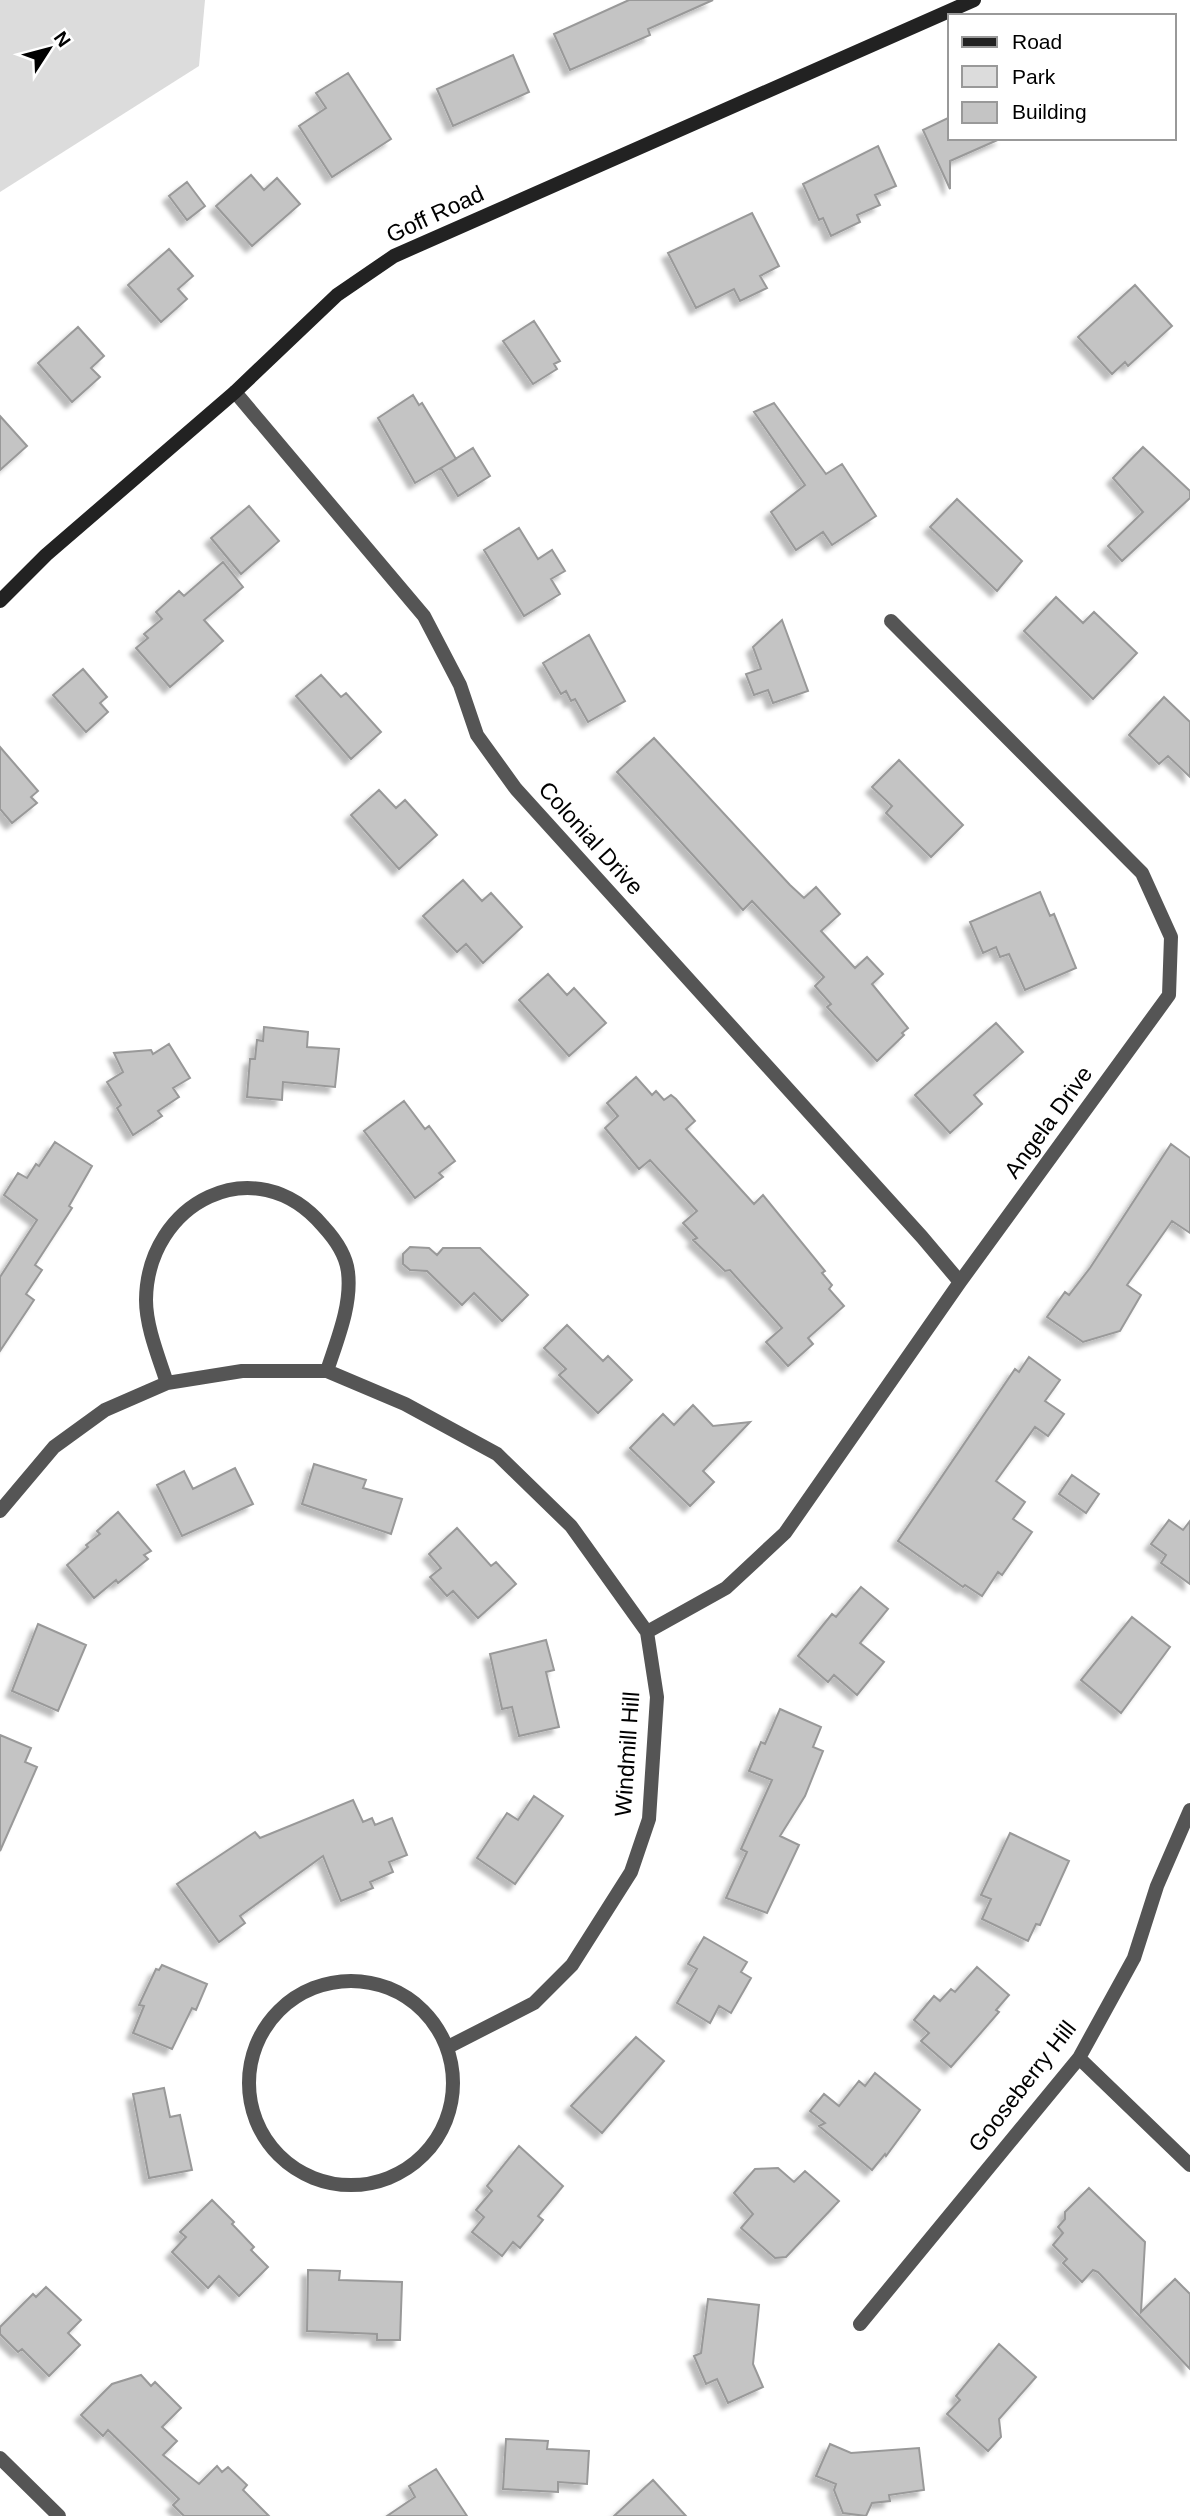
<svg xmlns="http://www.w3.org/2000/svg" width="1190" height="2516" viewBox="0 0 1190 2516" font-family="Arial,sans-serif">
<defs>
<filter id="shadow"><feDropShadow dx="-6" dy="6" stdDeviation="2" flood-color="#0004"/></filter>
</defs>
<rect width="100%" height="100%" fill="#fff"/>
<path fill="#dcdcdc" d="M 0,0 L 205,0 L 199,66 L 0,192 Z"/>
<path fill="#c4c4c4" stroke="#999" stroke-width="2" filter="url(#shadow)" d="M 629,0 L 713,0 L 648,29 L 650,35 L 570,70 L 554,34 Z
M 513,55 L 529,92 L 453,126 L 437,89 Z
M 348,73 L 391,139 L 332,177 L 299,126 L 326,108 L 316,93 Z
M 950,117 L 950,138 L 1002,138 L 950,161 L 950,189 L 923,130 Z
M 878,146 L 896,186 L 875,195 L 880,205 L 857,215 L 860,222 L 831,236 L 823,218 L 819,220 L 803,184 Z
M 251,175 L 264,190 L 277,178 L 300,204 L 252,246 L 216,206 Z
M 187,182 L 205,206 L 187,220 L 169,196 Z
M 752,213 L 779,266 L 760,276 L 767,288 L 740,301 L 734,289 L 696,308 L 668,253 Z
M 169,249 L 193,276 L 178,289 L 187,299 L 161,322 L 128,285 Z
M 1135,285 L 1172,326 L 1128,366 L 1125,362 L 1112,374 L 1078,337 Z
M 534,321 L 560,361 L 554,364 L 557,369 L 533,384 L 503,341 Z
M 78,327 L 104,356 L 91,368 L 100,377 L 72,402 L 38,363 Z
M 413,395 L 419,405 L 422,403 L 456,459 L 415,483 L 378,418 Z
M 774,403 L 826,474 L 842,464 L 876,516 L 832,545 L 823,532 L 796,550 L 771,512 L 805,485 L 754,412 Z
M 0,416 L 27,446 L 0,470 Z
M 1143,447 L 1190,491 L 1190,498 L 1122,561 L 1108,546 L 1143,512 L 1113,478 Z
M 473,448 L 490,476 L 458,496 L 441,468 Z
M 957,499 L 1022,561 L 997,591 L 930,527 Z
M 249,506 L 279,541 L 241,574 L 211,538 Z
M 519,528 L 538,559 L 552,550 L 565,571 L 551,579 L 560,594 L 524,616 L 484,550 Z
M 223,562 L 243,587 L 204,620 L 223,641 L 170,687 L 136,648 L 148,638 L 144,634 L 162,619 L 156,612 L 179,591 L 184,596 Z
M 1056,597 L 1083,623 L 1094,612 L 1137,653 L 1093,699 L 1024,631 Z
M 782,620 L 808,691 L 773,703 L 768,690 L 754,695 L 746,674 L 761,669 L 753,647 Z
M 589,635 L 625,701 L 588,722 L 575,699 L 571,701 L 566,691 L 561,694 L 543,663 Z
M 83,669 L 107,697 L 100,703 L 108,712 L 86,732 L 53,695 Z
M 321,675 L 341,697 L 346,693 L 381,732 L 351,759 L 296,696 Z
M 1164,697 L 1190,722 L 1190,777 L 1168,756 L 1159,764 L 1129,735 Z
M 654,738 L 790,885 L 804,898 L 816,887 L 840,914 L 821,931 L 855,968 L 867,957 L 883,974 L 872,984 L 908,1028 L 902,1033 L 904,1035 L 877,1061 L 827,1007 L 831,1004 L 815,986 L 824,977 L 752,901 L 743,910 L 617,772 Z
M 0,747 L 38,791 L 31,797 L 37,803 L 12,823 L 0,809 Z
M 899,760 L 963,825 L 931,857 L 886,813 L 892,806 L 872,787 Z
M 379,790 L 396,808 L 405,800 L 437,835 L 399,869 L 351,815 Z
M 463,880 L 482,901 L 491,893 L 522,927 L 483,963 L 466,944 L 457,952 L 423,916 Z
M 1040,892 L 1050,916 L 1054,914 L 1076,968 L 1025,990 L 1009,954 L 1000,957 L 996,947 L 983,953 L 970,922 Z
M 548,974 L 567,995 L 574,988 L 606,1023 L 569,1056 L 519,1000 Z
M 996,1023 L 1023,1052 L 974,1095 L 982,1104 L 950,1133 L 915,1095 Z
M 264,1027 L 308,1032 L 307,1047 L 339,1049 L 335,1087 L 283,1082 L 282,1100 L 247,1097 L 250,1059 L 255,1059 L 257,1040 L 263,1041 Z
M 169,1044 L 190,1078 L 173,1088 L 179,1097 L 158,1111 L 162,1116 L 133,1135 L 117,1108 L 121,1105 L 107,1082 L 123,1072 L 114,1053 L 151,1050 L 153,1054 Z
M 636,1077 L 652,1095 L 656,1091 L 664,1100 L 671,1095 L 676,1099 L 695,1121 L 686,1129 L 754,1204 L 763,1195 L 825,1271 L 822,1273 L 832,1285 L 829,1289 L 844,1306 L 808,1338 L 813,1344 L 788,1366 L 766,1342 L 782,1328 L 730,1270 L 725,1271 L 693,1240 L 697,1238 L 683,1223 L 697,1211 L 650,1160 L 639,1169 L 605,1128 L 618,1116 L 607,1103 Z
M 404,1101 L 425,1129 L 429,1126 L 455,1161 L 439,1173 L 443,1177 L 415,1198 L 364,1131 Z
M 55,1142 L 92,1166 L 69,1206 L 72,1208 L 35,1265 L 42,1270 L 26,1294 L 34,1300 L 0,1351 L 0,1277 L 37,1220 L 4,1195 L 18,1173 L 27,1178 L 36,1164 L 39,1166 Z
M 1171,1144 L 1190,1158 L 1190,1233 L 1172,1221 L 1127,1285 L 1141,1295 L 1120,1331 L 1083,1342 L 1047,1317 L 1065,1292 L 1069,1295 L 1090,1268 Z
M 410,1247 L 429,1248 L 437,1255 L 443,1248 L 480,1248 L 528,1295 L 502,1321 L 474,1293 L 462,1305 L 427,1271 L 410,1270 L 403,1264 L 403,1254 Z
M 567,1325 L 603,1361 L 608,1356 L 632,1380 L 598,1413 L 559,1375 L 566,1369 L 544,1348 Z
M 1029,1357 L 1060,1380 L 1045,1401 L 1064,1414 L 1048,1436 L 1035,1427 L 996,1481 L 1025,1502 L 1013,1519 L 1032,1532 L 1002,1575 L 998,1572 L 982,1596 L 965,1585 L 963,1587 L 898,1541 L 1015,1369 L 1019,1372 Z
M 693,1405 L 713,1426 L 750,1422 L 703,1471 L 714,1482 L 690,1506 L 630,1448 L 663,1414 L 674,1425 Z
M 314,1464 L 366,1480 L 363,1488 L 402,1499 L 391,1534 L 302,1504 Z
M 235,1468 L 253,1504 L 182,1536 L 157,1485 L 184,1471 L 193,1489 Z
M 1072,1475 L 1099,1494 L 1086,1513 L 1059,1494 Z
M 118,1512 L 151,1551 L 144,1555 L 148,1559 L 118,1583 L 116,1580 L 94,1598 L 67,1565 L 88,1547 L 86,1545 L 100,1534 L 97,1531 Z
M 1169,1520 L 1183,1530 L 1190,1521 L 1190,1584 L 1161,1563 L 1166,1555 L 1151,1544 Z
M 457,1528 L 491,1566 L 496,1562 L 516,1584 L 478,1618 L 453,1591 L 447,1596 L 430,1577 L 441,1568 L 429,1554 Z
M 861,1587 L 888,1609 L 860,1643 L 884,1662 L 857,1695 L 834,1675 L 828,1682 L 798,1656 L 832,1614 L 836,1617 Z
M 1132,1617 L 1170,1647 L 1121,1713 L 1081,1680 Z
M 38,1624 L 86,1645 L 58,1711 L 12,1691 Z
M 546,1640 L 554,1670 L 546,1672 L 559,1727 L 519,1736 L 512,1707 L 502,1709 L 490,1654 Z
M 780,1709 L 821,1727 L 813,1747 L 823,1751 L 805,1796 L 780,1836 L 799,1845 L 767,1913 L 726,1898 L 747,1852 L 741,1849 L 772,1780 L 749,1771 L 761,1742 L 765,1744 Z
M 0,1735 L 31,1748 L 25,1762 L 37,1767 L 0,1851 Z
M 534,1796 L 563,1816 L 515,1884 L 477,1858 L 507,1813 L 518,1820 Z
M 353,1800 L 363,1822 L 372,1818 L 375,1825 L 392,1818 L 407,1855 L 389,1862 L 393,1872 L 370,1882 L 373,1888 L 341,1901 L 323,1856 L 240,1916 L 245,1923 L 219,1942 L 177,1884 L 255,1832 L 260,1838 Z
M 1010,1833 L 1069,1861 L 1040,1925 L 1036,1924 L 1028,1941 L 982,1919 L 991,1899 L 981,1895 Z
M 704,1937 L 747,1962 L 741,1972 L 751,1978 L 731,2013 L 719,2006 L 710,2023 L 677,2003 L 697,1969 L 688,1964 Z
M 162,1965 L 207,1984 L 196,2010 L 192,2008 L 172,2049 L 133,2033 L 144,2006 L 139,2005 L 156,1969 L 159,1970 Z
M 977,1967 L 1009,1995 L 996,2010 L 999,2012 L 951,2067 L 921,2041 L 929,2033 L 914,2020 L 934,1996 L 940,2001 L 951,1989 L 955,1992 Z
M 636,2037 L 664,2061 L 602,2133 L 571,2106 Z
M 875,2073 L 920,2110 L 886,2156 L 885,2154 L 872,2170 L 819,2126 L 825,2123 L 810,2111 L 824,2094 L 839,2106 L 859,2081 L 865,2086 Z
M 164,2088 L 170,2117 L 180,2115 L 192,2170 L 149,2178 L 133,2094 Z
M 519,2146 L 563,2186 L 538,2216 L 543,2220 L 520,2248 L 513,2242 L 502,2256 L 472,2232 L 484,2217 L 476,2210 L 492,2191 L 487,2186 Z
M 778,2168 L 794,2182 L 805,2171 L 839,2201 L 786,2257 L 775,2258 L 741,2228 L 753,2214 L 734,2193 L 755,2169 Z
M 1089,2188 L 1145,2242 L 1141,2312 L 1175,2279 L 1190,2294 L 1190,2369 L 1098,2272 L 1093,2270 L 1082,2282 L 1063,2263 L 1067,2259 L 1053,2245 L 1063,2233 L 1058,2227 L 1065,2219 L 1065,2212 Z
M 212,2200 L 234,2222 L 232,2224 L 254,2247 L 251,2250 L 268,2267 L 239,2296 L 219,2276 L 208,2288 L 172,2252 L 186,2237 L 180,2232 Z
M 308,2270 L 340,2271 L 339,2280 L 402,2282 L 400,2340 L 377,2340 L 377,2334 L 307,2331 Z
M 46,2287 L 81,2320 L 68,2333 L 80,2345 L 49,2376 L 22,2349 L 18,2352 L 0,2334 L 0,2327 L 33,2294 L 36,2297 Z
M 708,2299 L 759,2305 L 753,2364 L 763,2387 L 728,2403 L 717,2379 L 706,2384 L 694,2356 L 701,2353 Z
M 999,2344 L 1036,2377 L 999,2419 L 1001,2437 L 988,2451 L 947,2414 L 960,2400 L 956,2396 Z
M 141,2375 L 151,2386 L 155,2382 L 181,2408 L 162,2427 L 177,2441 L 163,2455 L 199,2484 L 217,2466 L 222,2472 L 228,2467 L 247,2485 L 243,2490 L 269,2516 L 184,2516 L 173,2505 L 179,2499 L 108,2430 L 103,2436 L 81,2415 L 112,2384 Z
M 506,2439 L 548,2441 L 547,2449 L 589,2451 L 587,2484 L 558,2482 L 558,2492 L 503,2489 Z
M 830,2444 L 851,2453 L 919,2448 L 924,2490 L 889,2495 L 890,2501 L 872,2503 L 866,2516 L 843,2513 L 834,2490 L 836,2484 L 816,2476 Z
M 436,2469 L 467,2516 L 387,2516 L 415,2497 L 409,2486 Z
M 653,2480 L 686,2516 L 614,2516 Z"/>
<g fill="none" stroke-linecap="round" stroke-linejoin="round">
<path stroke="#555" stroke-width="14" d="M 235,392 L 424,616 L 460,685 L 477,735 L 516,789 L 922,1237 L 960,1282
M 167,1383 C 159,1358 146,1327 146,1300 C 147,1203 255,1146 323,1226 C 335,1239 346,1254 348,1272 C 352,1305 337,1340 327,1371
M 0,1511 L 54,1447 L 105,1410 L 167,1383 L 242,1371 L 327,1371 L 405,1404 L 497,1454 L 571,1526 L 647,1632 L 657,1697 L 649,1819 L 631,1872 L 572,1965 L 534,2003 L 448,2047
M 647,1632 L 726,1588 L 785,1533 L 960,1282 L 1169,995 L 1171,937 L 1142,873 L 891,621
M249 2083a102 102 0 1 1 204 0a102 102 0 1 1-204 0Z
M 1079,2058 L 1190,2165
M 860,2324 L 1079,2058 L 1134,1958 L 1157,1886 L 1190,1810
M 0,2458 L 59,2516"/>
<path stroke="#222" stroke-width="14" d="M 0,601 L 46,555 L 235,392 L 337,295 L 394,256 L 974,0"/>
</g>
<g text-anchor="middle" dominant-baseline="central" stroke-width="5" stroke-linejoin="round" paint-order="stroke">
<g font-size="23" fill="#000" stroke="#fff">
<text transform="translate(435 214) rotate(-25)">Goff Road</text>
<text transform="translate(591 838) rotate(48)">Colonial Drive</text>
<text transform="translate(1048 1122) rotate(-54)">Angela Drive</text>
<text transform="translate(627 1754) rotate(-86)">Windmill Hill</text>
<text transform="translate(1022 2086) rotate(-52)">Gooseberry Hill</text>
</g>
</g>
<rect x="948" y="14" width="228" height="126" fill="#ffffff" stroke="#999999" stroke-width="2"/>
<rect x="962" y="37" width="35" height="10" fill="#222222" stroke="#999999" stroke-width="2"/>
<text x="1012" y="49" font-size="21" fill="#000000">Road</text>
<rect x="962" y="66" width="35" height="21" fill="#dcdcdc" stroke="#999999" stroke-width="2"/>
<text x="1012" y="84" font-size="21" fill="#000000">Park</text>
<rect x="962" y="102" width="35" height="21" fill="#c4c4c4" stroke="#999999" stroke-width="2"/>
<text x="1012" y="119" font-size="21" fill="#000000">Building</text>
<g transform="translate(49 49) rotate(54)" stroke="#ffffff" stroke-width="5" paint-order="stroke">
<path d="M0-5L12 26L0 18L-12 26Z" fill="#000000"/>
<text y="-10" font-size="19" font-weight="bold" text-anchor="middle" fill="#000000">N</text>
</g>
</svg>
